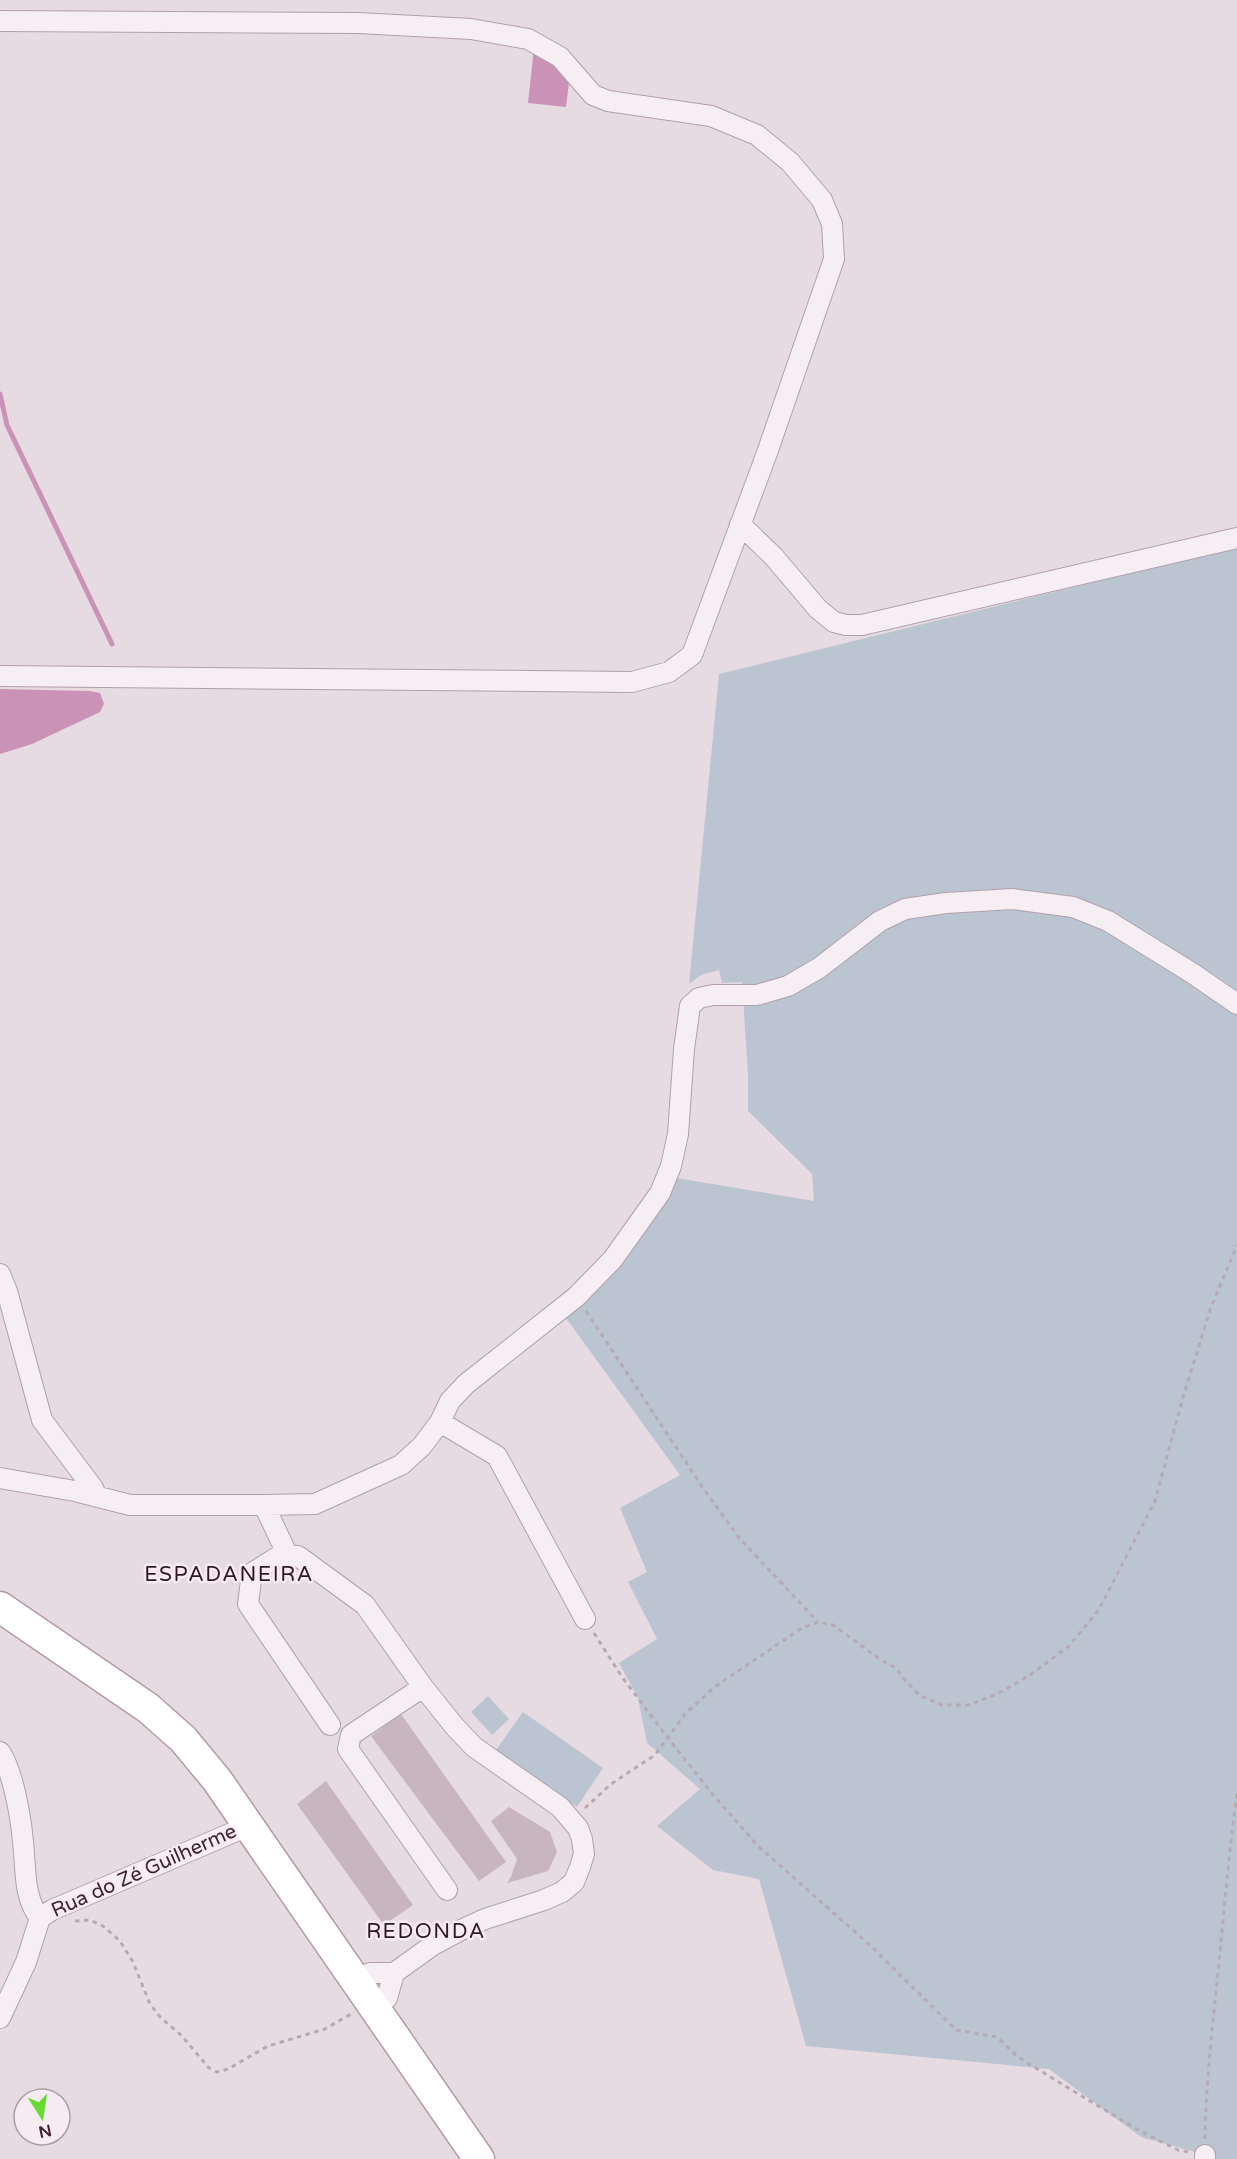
<svg xmlns="http://www.w3.org/2000/svg" width="1237" height="2159" viewBox="0 0 1237 2159" font-family="'Varela Round',sans-serif">
<rect width="100%" height="100%" fill="#e7dbe2"/>
<path fill="#bbc5d2" d="M 1237,547 L 1237,2159 L 1214,2159 L 1213,2157 L 1141,2137 L 1049,2069 L 806,2046 L 759,1879 L 713,1870 L 657,1826 L 700,1789 L 647,1743 L 638,1698 L 619,1663 L 657,1639 L 628,1582 L 647,1572 L 620,1508 L 680,1475 L 563,1314 L 613,1273 L 662,1208 L 671,1177 L 814,1201 L 812,1174 L 748,1111 L 748,1075 L 742,982 L 722,983 L 719,970 L 701,975 L 689,984 L 719,674 Z
M 488,1696 L 509,1719 L 492,1735 L 471,1712 Z
M 523,1712 L 603,1768 L 577,1807 L 496,1750 Z"/>
<path fill="#cb92b7" d="M 534,48 L 570,74 L 566,107 L 528,103 Z
M 0,689 L 90,691 L 100,693 L 104,704 L 100,712 L 32,744 L 0,754 Z"/>
<g fill="none" stroke-linecap="round" stroke-linejoin="round">
<path stroke="#cb92b7" stroke-width="5" d="M 0,394 L 7,425 L 112,644"/>
</g>
<path fill="#c7b5bf" d="M 401,1714 L 506,1862 L 479,1881 L 371,1736 Z
M 326,1781 L 413,1905 L 384,1925 L 297,1804 Z
M 509,1807 L 550,1832 L 557,1852 L 548,1871 L 507,1883 L 511,1877 L 517,1859 L 491,1821 Z"/>
<g fill="none" stroke-linecap="round" stroke-linejoin="round">
<defs>
<path id="street" d="M 0,21 L 358,23 L 471,29 L 528,39 L 560,57 L 593,95 L 608,101 L 711,116 L 757,135 L 790,162 L 822,200 L 832,224 L 834,259 L 767,453 L 692,655 L 669,672 L 632,682 L 0,676
M 740,524 L 774,557 L 818,609 L 834,622 L 846,625 L 862,625 L 1237,538
M 0,1274 L 7,1291 L 42,1420 L 93,1488 L 97,1497
M 440,1422 L 450,1401 L 466,1384 L 576,1297 L 613,1259 L 660,1193 L 671,1166 L 678,1134 L 684,1049 L 690,1006 L 699,998 L 713,995 L 757,995 L 788,986 L 819,968 L 880,921 L 905,909 L 946,903 L 1012,899 L 1073,907 L 1108,921 L 1192,973 L 1237,1004
M 0,1478 L 75,1491 L 130,1505 L 264,1505 L 288,1556
M 264,1505 L 315,1504 L 401,1465 L 422,1446 L 440,1422 L 497,1456 L 585,1619
M 423,1687 L 351,1735 L 348,1749 L 447,1890
M 330,1725 L 248,1604 L 252,1573 L 279,1556 L 298,1556 L 365,1605 L 423,1687 L 455,1727 L 474,1747 L 560,1807 L 578,1828 L 582,1839 L 584,1854 L 580,1867 L 574,1882 L 562,1892 L 544,1900 L 485,1919 L 461,1930 L 433,1945 L 394,1973 L 370,1973 L 356,1982
M 0,1752 C 13,1771 21,1818 23,1842 C 26,1866 23,1898 40,1918 L 26,1962 L 0,2018
M 40,1918 L 52,1910 L 248,1826
M 373,2007 L 387,1998 L 394,1973
M 1205,2155 L 1205,2159"/>
<path id="primary" d="M 0,1607 L 148,1708 L 183,1739 L 217,1780 L 479,2159"/>
</defs>
<use href="#street" stroke="#b1a0aa" stroke-width="22"/>
<use href="#primary" stroke="#b499a8" stroke-width="33"/>
<path stroke="#b7a9b1" stroke-width="3" stroke-dasharray="4.5 4.5" stroke-linecap="butt" d="M 586,1311 L 703,1488 L 740,1539 L 818,1622
M 594,1633 L 622,1677 L 668,1738 L 714,1796 L 758,1846 L 872,1947 L 956,2030 L 997,2037 L 1018,2057 L 1070,2089 L 1140,2131 L 1178,2150 L 1188,2152
M 585,1808 L 611,1784 L 655,1755 L 685,1714 L 716,1686 L 802,1628 L 818,1622 L 833,1625 L 881,1660 L 896,1668 L 904,1679 L 919,1695 L 942,1705 L 969,1705 L 997,1694 L 1030,1675 L 1069,1646 L 1098,1611 L 1155,1501 L 1183,1397 L 1210,1310 L 1237,1245
M 75,1921 L 90,1920 L 103,1926 L 120,1941 L 133,1962 L 150,2004 L 161,2018 L 181,2035 L 209,2068 L 217,2072 L 228,2069 L 268,2046 L 325,2029 L 351,2014
M 1205,2139 C 1206,2072 1215,2007 1221,1941 C 1226,1892 1230,1843 1237,1794"/>
<use href="#street" stroke="#f5eef2" stroke-width="20"/>
<use href="#primary" stroke="#fff" stroke-width="30"/>
</g>
<g text-anchor="middle" dominant-baseline="central" stroke-width="5" stroke-linejoin="round" paint-order="stroke">
<g font-size="20" fill="#3f2432" stroke="#f5ebf1">
<text transform="translate(144 1871) rotate(-24)">Rua do Zé Guilherme</text>
</g>
<g font-size="21" letter-spacing="1.5" fill="#2f1723" stroke="#f5ebf1">
<text x="229" y="1574">ESPADANEIRA</text>
<text x="426" y="1931">REDONDA</text>
</g>
</g>
<g transform="translate(42 2117) rotate(168)"><circle r="28" fill="#f5ebf1" stroke="#ac9ba5" stroke-width="1.5"/>
<path d="M0-4.5L10 22L0 15L-10 22Z" fill="#67da32"/>
<text y="-9" font-size="16" font-weight="bold" text-anchor="middle" fill="#3f2432">N</text>
</g>
</svg>
